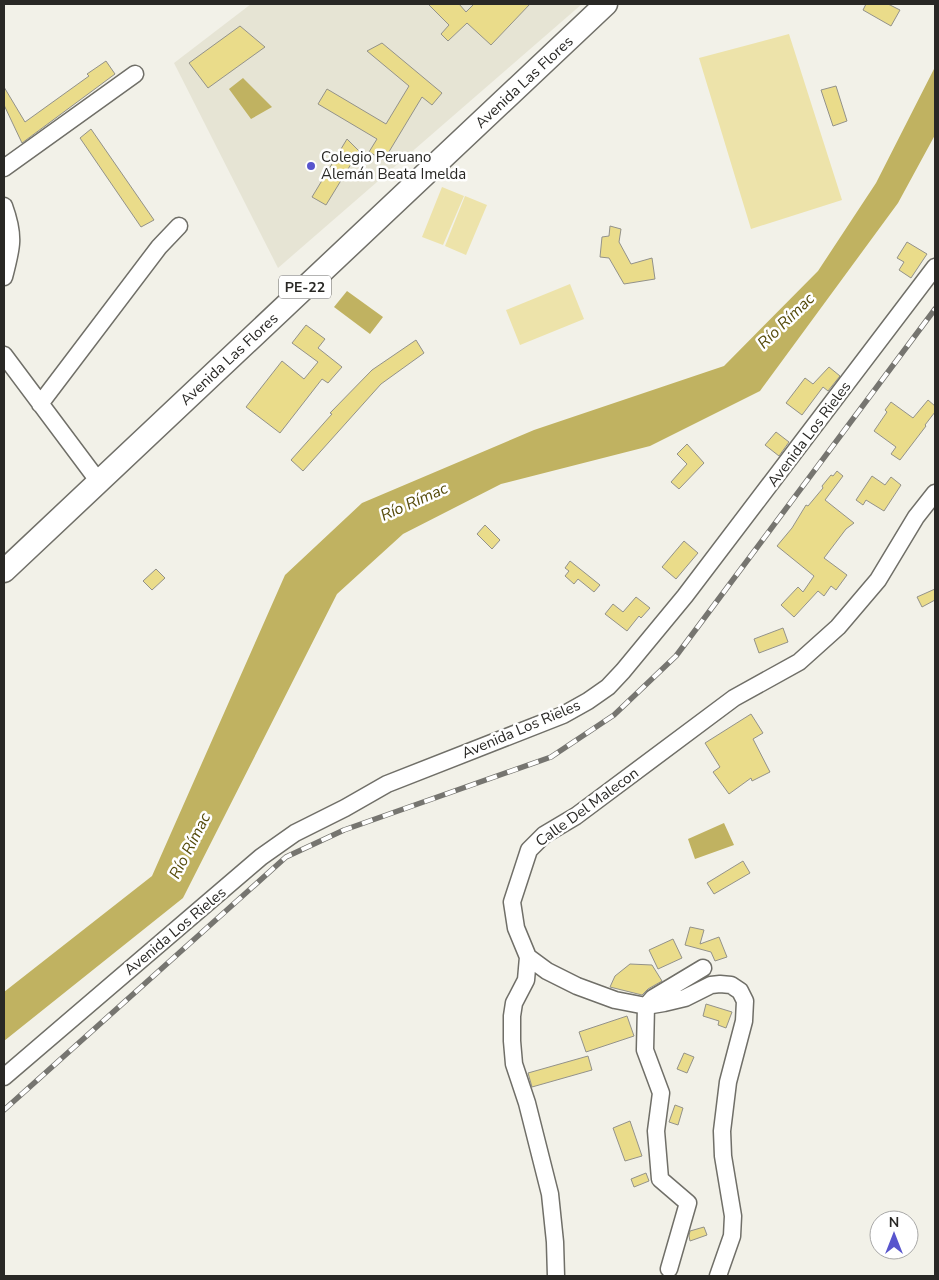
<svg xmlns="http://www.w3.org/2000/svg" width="939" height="1280" viewBox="0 0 939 1280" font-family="'Nunito Sans',sans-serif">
<rect width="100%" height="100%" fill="#f2f1e8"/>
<path fill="#e6e4d4" d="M 251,4 L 582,4 L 278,268 L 174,63 Z"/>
<path fill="#ede3aa" d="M 789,34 L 842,200 L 751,229 L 699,58 Z
M 442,187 L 464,196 L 443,245 L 422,237 Z
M 465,196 L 487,205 L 466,255 L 445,246 Z
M 570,284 L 584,319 L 520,345 L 506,310 Z"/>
<path fill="#c0b261" d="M 935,67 L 935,135 L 898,203 L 760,391 L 650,446 L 501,484 L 403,534 L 337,594 L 183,898 L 4,1041 L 4,992 L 152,876 L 285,575 L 362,503 L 534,430 L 724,366 L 818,271 L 876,183 Z
M 243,78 L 272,107 L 251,119 L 229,89 Z
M 347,291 L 383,317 L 370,334 L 334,307 Z
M 724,823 L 734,845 L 695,859 L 688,839 Z"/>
<path fill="#eadc8a" stroke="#93928a" d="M 428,4 L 459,4 L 466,12 L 474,4 L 530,4 L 491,45 L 467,23 L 448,41 L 441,34 L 449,25 Z
M 866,4 L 888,4 L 900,10 L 891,26 L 863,10 Z
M 240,26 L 265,47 L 208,88 L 189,63 Z
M 382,43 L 442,93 L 432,105 L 422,97 L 384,160 L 369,152 L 377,139 L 318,104 L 327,89 L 386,124 L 409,86 L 367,51 Z
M 106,61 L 115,74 L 22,143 L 4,105 L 4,87 L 25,122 L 89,76 L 87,74 Z
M 836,86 L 847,121 L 833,126 L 821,90 Z
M 91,129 L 154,220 L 141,227 L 80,138 Z
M 347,139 L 359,151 L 326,205 L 312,197 Z
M 610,226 L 621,229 L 619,242 L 631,264 L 652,258 L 655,279 L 624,284 L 609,258 L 600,257 L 602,237 L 609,236 Z
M 907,242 L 927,254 L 911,278 L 899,270 L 904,262 L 897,258 Z
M 306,325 L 325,339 L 318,348 L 342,367 L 328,383 L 322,379 L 280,433 L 246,407 L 282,361 L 304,379 L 318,362 L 292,343 Z
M 416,340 L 424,353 L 381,384 L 303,471 L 291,460 L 332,414 L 330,413 L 372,370 Z
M 829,367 L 840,376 L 828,391 L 823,387 L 802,415 L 786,403 L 805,378 L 813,384 Z
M 928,400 L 935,406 L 935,412 L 925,425 L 926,426 L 900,460 L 891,454 L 896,447 L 874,431 L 887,412 L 885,410 L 891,402 L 913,418 Z
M 776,432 L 789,442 L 779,456 L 765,445 Z
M 687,444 L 704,463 L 679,489 L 671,482 L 687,464 L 677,454 Z
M 837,471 L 843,476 L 825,500 L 854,523 L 846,529 L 824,558 L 847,575 L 836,590 L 831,586 L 824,596 L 818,591 L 794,617 L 781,605 L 798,587 L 803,592 L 814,576 L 777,546 L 792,528 L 806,505 L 808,506 L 823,488 L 822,486 L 831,475 L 833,476 Z
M 872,476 L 885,485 L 891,477 L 901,485 L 884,511 L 866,500 L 863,505 L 856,500 Z
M 485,525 L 500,540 L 492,549 L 477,534 Z
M 684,541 L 698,553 L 676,579 L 662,567 Z
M 570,561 L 600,585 L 594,592 L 578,579 L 574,584 L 565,576 L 569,571 L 565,568 Z
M 156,569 L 165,578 L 152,590 L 143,581 Z
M 935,589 L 935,600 L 922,607 L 917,597 Z
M 636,597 L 650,608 L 641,618 L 639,616 L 627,631 L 605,614 L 613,604 L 623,612 Z
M 783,628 L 788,642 L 759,653 L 754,639 Z
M 751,714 L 763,733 L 753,739 L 770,772 L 752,781 L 751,778 L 729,794 L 713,772 L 720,767 L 705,743 Z
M 743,861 L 750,873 L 714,894 L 707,883 Z
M 690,927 L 704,930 L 700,944 L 719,937 L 727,957 L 715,961 L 711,952 L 685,945 Z
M 673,939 L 682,958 L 658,969 L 649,950 Z
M 630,964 L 652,965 L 662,981 L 648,989 L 642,995 L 610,987 L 615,976 Z
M 706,1004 L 732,1012 L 726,1028 L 718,1025 L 719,1021 L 703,1016 Z
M 627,1016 L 634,1036 L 586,1052 L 579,1032 Z
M 684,1053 L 694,1057 L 687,1073 L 677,1069 Z
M 588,1056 L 592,1070 L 532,1087 L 528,1073 Z
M 675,1105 L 683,1108 L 678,1125 L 669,1122 Z
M 630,1121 L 642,1156 L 625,1161 L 613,1128 Z
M 646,1173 L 649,1181 L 634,1187 L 631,1179 Z
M 704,1227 L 707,1235 L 690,1241 L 689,1236 L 690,1231 Z"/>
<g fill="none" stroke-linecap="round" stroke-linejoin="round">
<defs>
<path id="minor" d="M 4,168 L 135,74
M 4,206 C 15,236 12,247 4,277
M 4,355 L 99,482
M 40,404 L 159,247 L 179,226
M 528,957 L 526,980 L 514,1003 L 512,1016 L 512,1041 L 514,1064 L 527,1103 L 550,1194 L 555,1242 L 556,1276
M 703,968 L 653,998 L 646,1006 L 664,1003 L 685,998 L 711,985 L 720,984 L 731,985 L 740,991 L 745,1001 L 744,1021 L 728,1082 L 722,1131 L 723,1156 L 733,1216 L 732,1236 L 718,1276
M 4,1077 L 261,857 L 295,833 L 345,808 L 387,784 L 563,715 L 588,701 L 608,687 L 623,671 L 685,596 L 935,267
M 669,1269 L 688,1203 L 660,1179 L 656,1131 L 661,1093 L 645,1050 L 646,1006 L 615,1000 L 577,986 L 547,971 L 528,957 L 516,928 L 512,902 L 529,850 L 544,835 L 576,816 L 734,698 L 799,662 L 838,627 L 878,580 L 916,517 L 935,493"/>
<path id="highway" d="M 4,571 L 606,4"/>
</defs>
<use href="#minor" stroke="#706f68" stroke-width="19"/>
<use href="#highway" stroke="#706f68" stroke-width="25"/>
<use href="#minor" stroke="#fff" stroke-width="16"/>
<use href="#highway" stroke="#fff" stroke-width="22"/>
<defs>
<path id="rail" d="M 4,1110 L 286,857 L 344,830 L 551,757 L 614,715 L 676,656 L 935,309"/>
</defs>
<use href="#rail" stroke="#767570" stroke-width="5.5"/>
<use href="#rail" stroke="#fff" stroke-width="4" stroke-dasharray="11" stroke-linecap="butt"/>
</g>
<circle fill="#5855cd" stroke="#fff" stroke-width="2" cx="311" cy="166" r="5"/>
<g text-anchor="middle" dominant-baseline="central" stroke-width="5" stroke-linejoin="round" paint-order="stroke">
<rect fill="#fff" stroke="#696866" stroke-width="1" x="279" y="275.5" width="52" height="23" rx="4"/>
<g font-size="14" font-weight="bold" fill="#292825">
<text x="305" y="287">PE-22</text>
</g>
<g font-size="15" fill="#292825" stroke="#fff">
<text transform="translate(524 82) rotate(-43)">Avenida Las Flores</text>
<text transform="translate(229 359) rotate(-43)">Avenida Las Flores</text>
<text transform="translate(809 434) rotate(-53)">Avenida Los Rieles</text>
<text transform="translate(521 729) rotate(-23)">Avenida Los Rieles</text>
<text transform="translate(587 807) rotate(-36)">Calle Del Malecon</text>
<text transform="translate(175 931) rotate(-40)">Avenida Los Rieles</text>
</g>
<g font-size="15" fill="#292825" stroke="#fff" text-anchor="start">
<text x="321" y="157">Colegio Peruano<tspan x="321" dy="17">Alemán Beata Imelda</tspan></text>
</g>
<g font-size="16" font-style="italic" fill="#564b0b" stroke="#fff">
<text transform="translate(786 321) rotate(-44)">Río Rímac</text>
<text transform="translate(414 502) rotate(-24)">Río Rímac</text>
<text transform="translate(190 846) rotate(-63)">Río Rímac</text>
</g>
</g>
<rect width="939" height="1280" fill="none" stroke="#292825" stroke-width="10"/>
<g transform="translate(894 1235)"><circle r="24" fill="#ffffff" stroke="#a9a9a8"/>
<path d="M0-4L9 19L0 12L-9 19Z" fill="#5855cd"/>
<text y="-8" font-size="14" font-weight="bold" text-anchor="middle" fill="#292825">N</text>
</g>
</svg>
